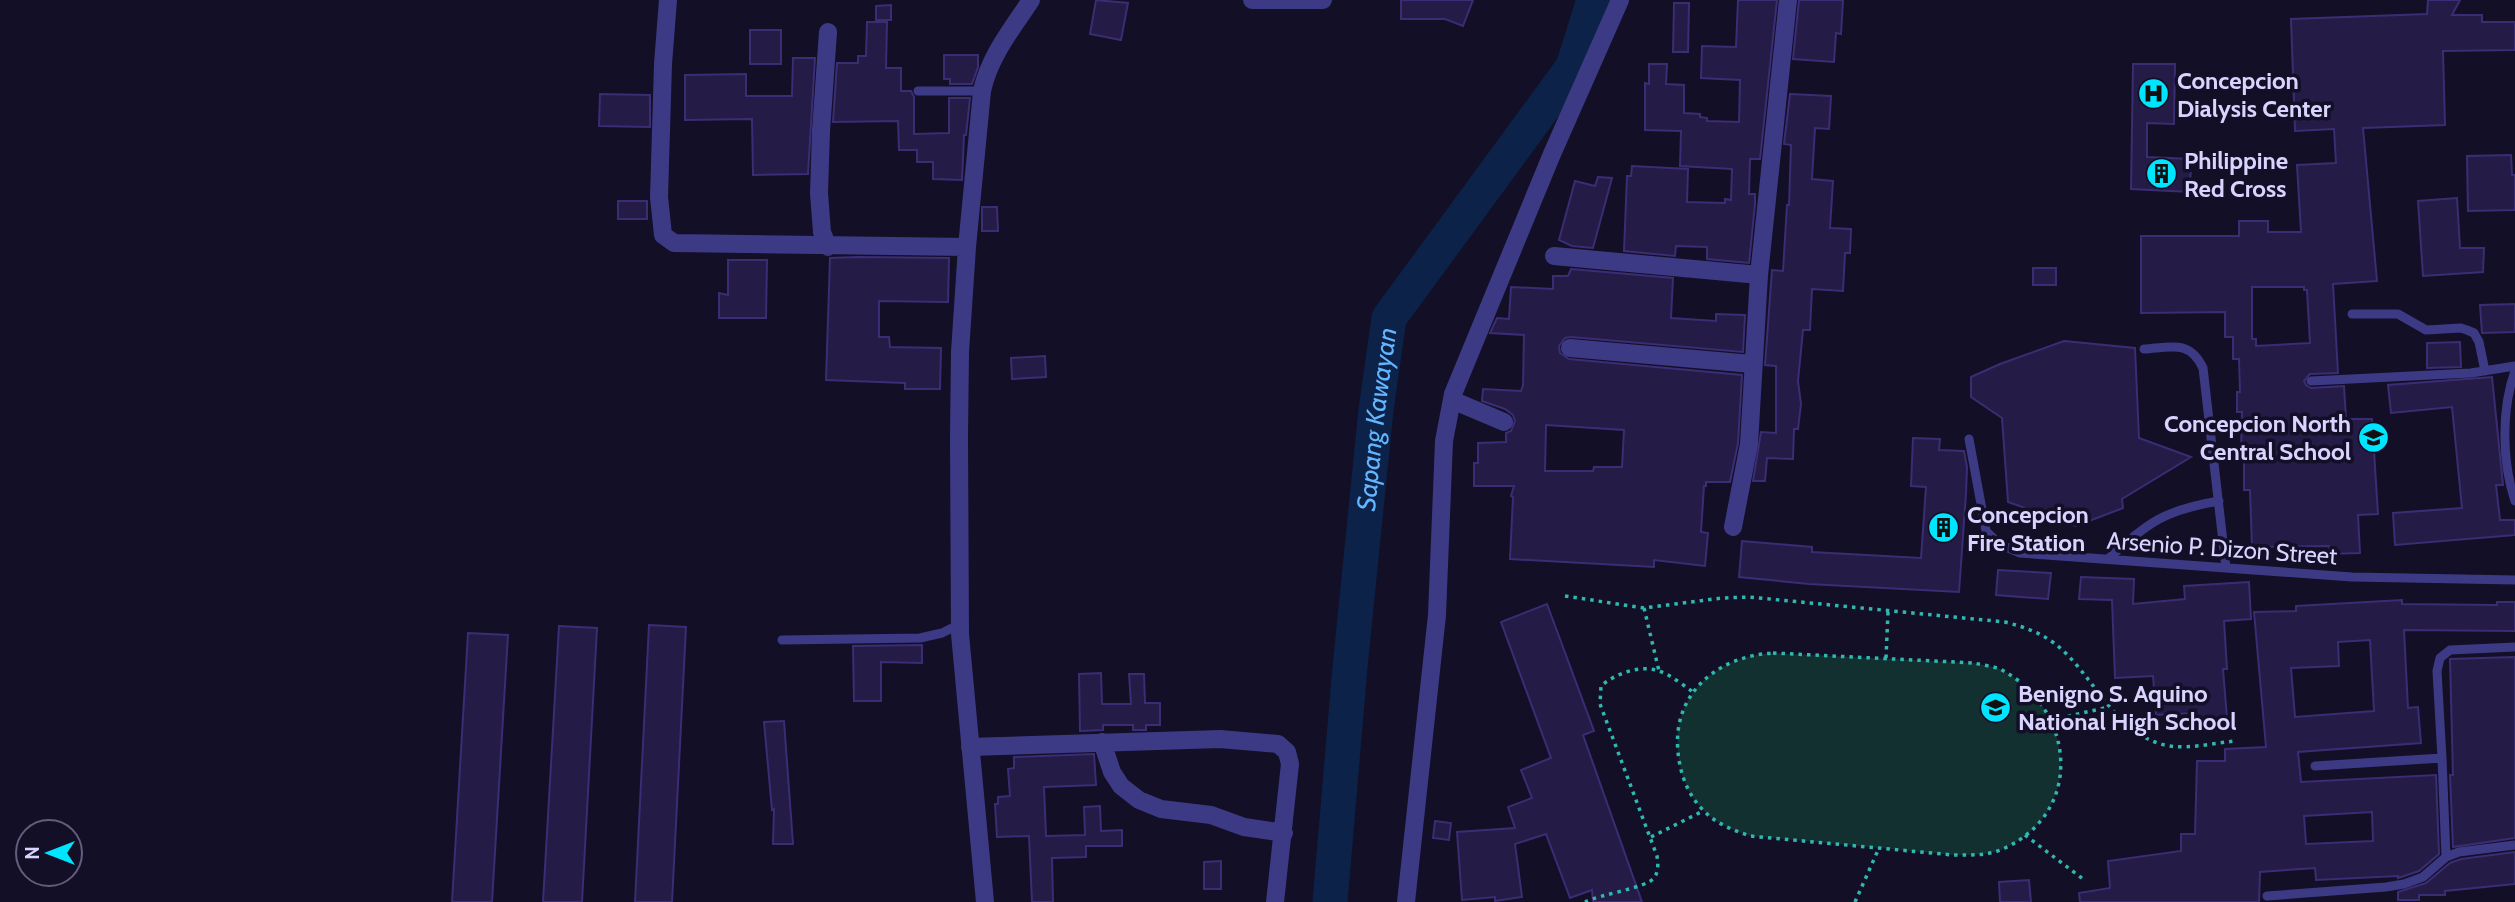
<svg xmlns="http://www.w3.org/2000/svg" width="2515" height="902" viewBox="0 0 2515 902" font-family="Cabin,sans-serif">
<rect width="100%" height="100%" fill="#130f26"/>
<path fill="#12302f" d="M 1773,653 L 1974,663 C 1982,665 1992,666 2000,669 C 2074,707 2086,810 2005,848 C 1989,856 1971,855 1953,855 L 1750,836 C 1733,830 1716,824 1703,810 C 1688,795 1680,774 1678,752 C 1672,693 1718,656 1773,653 Z"/>
<g fill="none" stroke-linecap="round" stroke-linejoin="round">
<path stroke="#0c2248" stroke-width="35" id="s1" d="M 1330,902 L 1350,667 L 1376,410 L 1389,318 L 1573,67 L 1594,0"/>
</g>
<path fill="#241b47" stroke="#3b2d73" stroke-width="2" fill-rule="evenodd" d="M 1096,0 L 1128,3 L 1121,40 L 1090,34 Z
M 1401,0 L 1473,0 L 1463,26 L 1445,19 L 1401,19 Z
M 1738,0 L 1777,0 L 1760,159 L 1750,159 L 1749,194 L 1755,194 L 1755,204 L 1749,263 L 1707,259 L 1707,247 L 1676,246 L 1675,256 L 1624,251 L 1627,176 L 1631,176 L 1632,166 L 1688,169 L 1687,202 L 1725,203 L 1725,199 L 1731,200 L 1732,169 L 1680,166 L 1681,131 L 1645,130 L 1645,83 L 1649,84 L 1649,64 L 1667,64 L 1666,84 L 1684,85 L 1684,113 L 1700,114 L 1700,117 L 1707,118 L 1707,121 L 1739,122 L 1740,80 L 1701,78 L 1702,46 L 1736,47 Z
M 1799,0 L 1843,0 L 1841,34 L 1836,33 L 1834,62 L 1793,59 Z
M 2428,0 L 2460,0 L 2452,15 L 2482,15 L 2482,22 L 2515,22 L 2515,50 L 2443,51 L 2445,125 L 2363,128 L 2377,281 L 2333,284 L 2338,373 L 2310,374 L 2304,381 L 2306,385 L 2311,388 L 2344,386 L 2346,419 L 2372,419 L 2378,514 L 2358,515 L 2360,553 L 2329,554 L 2329,546 L 2252,547 L 2250,490 L 2244,490 L 2244,451 L 2241,451 L 2242,412 L 2237,412 L 2237,392 L 2240,392 L 2239,359 L 2233,359 L 2233,337 L 2225,337 L 2225,312 L 2141,313 L 2141,236 L 2239,236 L 2239,221 L 2268,221 L 2268,232 L 2301,232 L 2297,165 L 2336,163 L 2334,129 L 2295,131 L 2291,19 L 2427,14 ZM 2252,287 L 2304,287 L 2304,290 L 2307,290 L 2310,343 L 2256,346 L 2256,339 L 2252,339 Z
M 1674,3 L 1689,3 L 1688,52 L 1673,52 Z
M 891,5 L 891,20 L 876,20 L 876,6 Z
M 867,22 L 887,22 L 886,68 L 901,68 L 901,91 L 911,91 L 914,97 L 914,134 L 949,133 L 949,98 L 970,98 L 966,135 L 964,135 L 962,180 L 933,179 L 933,162 L 917,162 L 917,150 L 899,150 L 898,121 L 833,122 L 837,63 L 858,63 L 858,56 L 866,56 Z
M 750,30 L 781,30 L 781,64 L 750,64 Z
M 944,55 L 978,55 L 978,67 L 972,84 L 950,84 L 950,79 L 944,79 Z
M 793,58 L 815,58 L 808,174 L 753,175 L 752,119 L 685,120 L 685,75 L 746,74 L 746,96 L 792,96 Z
M 2133,64 L 2175,64 L 2174,124 L 2147,123 L 2147,157 L 2191,159 L 2190,192 L 2131,189 Z
M 600,94 L 650,95 L 650,127 L 599,126 Z
M 1790,94 L 1831,96 L 1829,129 L 1815,128 L 1812,179 L 1833,181 L 1830,228 L 1851,229 L 1850,253 L 1845,253 L 1843,291 L 1812,289 L 1810,330 L 1803,330 L 1798,381 L 1801,404 L 1798,429 L 1794,429 L 1793,459 L 1767,458 L 1765,481 L 1753,481 L 1761,432 L 1776,433 L 1776,366 L 1765,365 L 1772,270 L 1783,271 L 1787,205 L 1789,205 L 1791,145 L 1784,144 Z
M 2511,155 L 2512,175 L 2515,175 L 2515,210 L 2468,211 L 2467,156 Z
M 1598,177 L 1612,178 L 1593,248 L 1572,246 L 1559,240 L 1575,181 L 1595,186 Z
M 2457,198 L 2460,248 L 2484,248 L 2483,272 L 2423,276 L 2418,201 Z
M 618,201 L 647,201 L 647,219 L 618,219 Z
M 982,207 L 997,207 L 998,231 L 982,231 Z
M 858,257 L 949,258 L 948,302 L 879,301 L 879,337 L 889,337 L 890,347 L 941,348 L 940,389 L 905,389 L 905,383 L 826,380 L 830,258 Z
M 728,260 L 767,260 L 766,318 L 719,318 L 719,293 L 728,295 Z
M 2033,268 L 2056,268 L 2056,285 L 2033,285 Z
M 1571,269 L 1673,278 L 1671,318 L 1716,321 L 1716,314 L 1745,315 L 1743,352 L 1571,337 L 1565,338 L 1559,346 L 1560,353 L 1569,359 L 1742,375 L 1738,443 L 1730,482 L 1706,482 L 1706,486 L 1704,486 L 1701,532 L 1708,533 L 1705,566 L 1654,560 L 1654,567 L 1510,559 L 1513,497 L 1511,496 L 1514,486 L 1474,486 L 1474,463 L 1478,463 L 1478,443 L 1506,442 L 1506,433 L 1511,431 L 1515,421 L 1513,415 L 1505,409 L 1482,401 L 1483,389 L 1521,391 L 1523,385 L 1524,335 L 1490,333 L 1497,318 L 1509,319 L 1511,287 L 1553,289 L 1553,276 L 1568,276 ZM 1546,425 L 1624,430 L 1622,467 L 1594,467 L 1593,471 L 1545,471 Z
M 2515,304 L 2515,332 L 2482,333 L 2480,305 Z
M 2064,341 L 2135,348 L 2139,438 L 2191,457 L 2122,499 L 2123,508 L 2076,526 L 2008,502 L 2002,418 L 1971,397 L 1971,377 L 2000,364 Z
M 2460,342 L 2461,367 L 2427,368 L 2427,343 Z
M 1045,356 L 1046,377 L 1012,379 L 1011,358 Z
M 2492,377 L 2503,485 L 2496,485 L 2500,520 L 2515,520 L 2515,535 L 2395,545 L 2393,513 L 2462,508 L 2452,407 L 2391,413 L 2388,385 Z
M 1913,438 L 1940,439 L 1939,450 L 1964,451 L 1967,467 L 1966,494 L 1959,592 L 1809,584 L 1739,577 L 1742,541 L 1812,547 L 1812,552 L 1921,558 L 1926,487 L 1911,486 Z
M 1998,570 L 2051,573 L 2048,599 L 1996,595 Z
M 2081,577 L 2134,579 L 2133,604 L 2185,599 L 2184,586 L 2249,582 L 2251,619 L 2224,621 L 2227,669 L 2223,669 L 2228,730 L 2195,732 L 2194,713 L 2156,715 L 2153,676 L 2115,678 L 2112,600 L 2079,599 Z
M 2402,600 L 2402,604 L 2497,605 L 2497,602 L 2515,602 L 2515,631 L 2404,630 L 2408,708 L 2418,707 L 2421,743 L 2298,752 L 2301,782 L 2436,775 L 2439,854 L 2419,871 L 2398,878 L 2398,876 L 2316,880 L 2315,868 L 2260,872 L 2259,902 L 2080,902 L 2079,893 L 2110,888 L 2108,861 L 2181,851 L 2181,834 L 2195,834 L 2197,761 L 2225,761 L 2225,749 L 2266,747 L 2254,612 L 2296,611 L 2296,606 ZM 2370,640 L 2374,711 L 2295,717 L 2291,668 L 2339,666 L 2338,642 ZM 2372,812 L 2373,841 L 2306,844 L 2304,816 Z
M 1547,604 L 1594,731 L 1583,735 L 1642,902 L 1593,902 L 1592,890 L 1570,898 L 1546,834 L 1515,844 L 1522,897 L 1495,901 L 1495,897 L 1462,900 L 1457,832 L 1515,828 L 1508,807 L 1532,798 L 1521,770 L 1551,758 L 1501,622 Z
M 649,625 L 686,627 L 672,902 L 635,902 Z
M 559,626 L 597,628 L 582,902 L 543,902 Z
M 468,633 L 508,635 L 492,902 L 452,902 Z
M 922,645 L 922,663 L 881,662 L 881,701 L 854,701 L 853,646 Z
M 2515,657 L 2515,838 L 2453,847 L 2450,775 L 2453,775 L 2450,659 Z
M 1101,673 L 1102,704 L 1131,704 L 1129,674 L 1144,674 L 1145,703 L 1160,703 L 1160,725 L 1146,725 L 1146,730 L 1133,730 L 1133,725 L 1103,725 L 1103,730 L 1080,731 L 1079,674 Z
M 784,721 L 793,844 L 773,844 L 774,809 L 772,810 L 764,722 Z
M 1094,754 L 1096,785 L 1044,787 L 1046,836 L 1085,835 L 1084,807 L 1100,806 L 1101,831 L 1122,830 L 1122,846 L 1086,846 L 1086,857 L 1052,858 L 1053,902 L 1032,902 L 1029,836 L 997,837 L 995,804 L 998,804 L 998,797 L 1010,796 L 1008,769 L 1014,768 L 1014,757 Z
M 1435,821 L 1451,823 L 1449,840 L 1433,838 Z
M 2515,852 L 2515,884 L 2445,891 L 2445,895 L 2419,895 L 2419,900 L 2398,900 L 2398,892 L 2426,883 L 2450,863 L 2461,859 Z
M 1221,861 L 1221,889 L 1204,889 L 1204,862 Z
M 2029,880 L 2031,902 L 2000,902 L 1999,882 Z"/>
<g fill="none" stroke-linecap="round" stroke-linejoin="round">
<path stroke="#2fb8b0" stroke-width="3.5" stroke-dasharray="3.5 5" stroke-linecap="butt" d="M 1565,596 L 1644,608 L 1722,598 L 1749,597 L 2005,622 C 2024,627 2039,632 2054,643 C 2094,673 2114,737 2170,746 C 2190,749 2214,743 2235,741
M 1644,608 L 1659,671
M 1773,653 L 1974,663 C 1982,665 1992,666 2000,669 C 2074,707 2086,810 2005,848 C 1989,856 1971,855 1953,855 L 1750,836 C 1733,830 1716,824 1703,810 C 1688,795 1680,774 1678,752 C 1672,693 1718,656 1773,653 Z
M 1886,658 L 1888,612
M 2051,720 L 2109,707
M 2025,835 L 2083,879
M 1651,837 L 1703,811
M 1585,902 C 1601,894 1646,888 1654,878 C 1659,871 1658,863 1657,856 L 1600,704 L 1601,686 C 1615,674 1640,664 1659,671 C 1671,675 1683,685 1693,692
M 1855,902 L 1879,848"/>
<path stroke="#3d3a85" stroke-width="9" d="M 918,91 L 982,91
M 2352,314 L 2398,314 L 2426,330 L 2461,328 L 2467,330 L 2474,333 L 2479,342 L 2485,371
M 2144,349 C 2172,347 2190,340 2203,368 L 2226,568
M 2515,371 C 2501,410 2502,462 2515,501
M 2311,381 L 2471,373 L 2515,366
M 1969,439 L 1986,531 L 1999,544 L 2020,553 L 2352,577 L 2515,580
M 2108,559 C 2148,522 2165,510 2219,501
M 782,640 L 920,638 L 942,633 L 960,624
M 2442,758 L 2446,857
M 2315,766 L 2442,758 L 2437,671 L 2440,658 L 2450,650 L 2515,647
M 2267,896 L 2386,887 L 2404,884 L 2423,877 L 2446,857 L 2459,852 L 2515,845"/>
<path stroke="#3d3a85" stroke-width="18" d="M 668,0 L 663,64 L 659,197 L 663,235 L 674,243 L 967,247
M 1252,0 L 1323,0
M 828,32 L 821,131 L 819,193 L 822,232 L 828,247
M 1554,256 L 1759,275
M 1570,348 L 1752,364
M 1452,400 L 1504,422
M 1733,527 L 1749,444 L 1759,275 L 1788,0
M 1102,742 L 1112,772 L 1121,786 L 1139,800 L 1161,809 L 1211,815 L 1244,827 L 1284,833
M 970,747 L 1220,739 L 1278,744 L 1287,752 L 1290,764 L 1275,902
M 985,902 L 960,634 L 959,437 L 960,352 L 967,247 L 982,91 C 989,57 1012,29 1031,0
M 1406,902 L 1437,615 L 1444,441 L 1453,394 L 1552,154 L 1620,0"/>
</g>
<defs>
<symbol id="hospital-disc" viewBox="-11 -11 22 22"><circle r="9.5" fill="#00e5ff" stroke="#130f26"/><path d="M-5-5h3v3.5h4V-5h3V5h-3V1.5h-4V5h-3Z" fill="#111"/></symbol>
<symbol id="building-disc" viewBox="-11 -11 22 22"><circle r="9.5" fill="#00e5ff" stroke="#130f26"/><path d="M-4-6H4V6H1V3H-1V6H-4ZM-2.5-4.3h1.7v1.8h-1.7ZM.8-4.3h1.7v1.8H.8ZM-2.5-1h1.7V.8h-1.7ZM.8-1h1.7V.8H.8Z" fill="#111"/></symbol>
<symbol id="school-disc" viewBox="-11 -11 22 22"><circle r="9.5" fill="#00e5ff" stroke="#130f26"/><path d="M0-5L7-2L0 1L-7-2ZM-4 1L0 2.5L4 1V4Q0 6-4 4Z" fill="#111"/></symbol>
</defs>
<g fill-rule="evenodd">
<use href="#hospital-disc" x="2136" y="76" width="35" height="35"/>
<use href="#building-disc" x="2144" y="156" width="35" height="35"/>
<use href="#school-disc" x="2356" y="420" width="35" height="35"/>
<use href="#building-disc" x="1926" y="510" width="35" height="35"/>
<use href="#school-disc" x="1978" y="690" width="35" height="35"/>
</g>
<g text-anchor="middle" dominant-baseline="central" stroke-width="7" stroke-linejoin="round" paint-order="stroke">
<g font-size="24" font-weight="bold" fill="#d9d4ff" stroke="#130f26" text-anchor="start">
<text x="2177" y="80">Concepcion<tspan x="2177" dy="28">Dialysis Center</tspan></text>
<text x="2184" y="160">Philippine<tspan x="2184" dy="28">Red Cross</tspan></text>
<text x="2351" y="423" text-anchor="end">Concepcion North<tspan x="2351" dy="28">Central School</tspan></text>
<text x="1967" y="514">Concepcion<tspan x="1967" dy="28">Fire Station</tspan></text>
<text x="2018" y="693">Benigno S. Aquino<tspan x="2018" dy="28">National High School</tspan></text>
</g>
<g font-size="24" fill="#d9d4ff" stroke="#130f26">
<text transform="translate(2222 548) rotate(4)">Arsenio P. Dizon Street</text>
</g>
<g font-size="26" font-style="italic" fill="#62b6ff" stroke="#130f26">
<text stroke="none"><textPath href="#s1" startOffset="485">Sapang Kawayan</textPath></text>
</g>
</g>
<g transform="translate(49 853) rotate(270)"><circle r="33" fill="#130f26" stroke="#625e7d" stroke-width="2"/>
<path d="M0-5L12 26L0 18L-12 26Z" fill="#00e5ff"/>
<text y="-10" font-size="19" font-weight="bold" text-anchor="middle" fill="#d9d4ff">N</text>
</g>
</svg>
